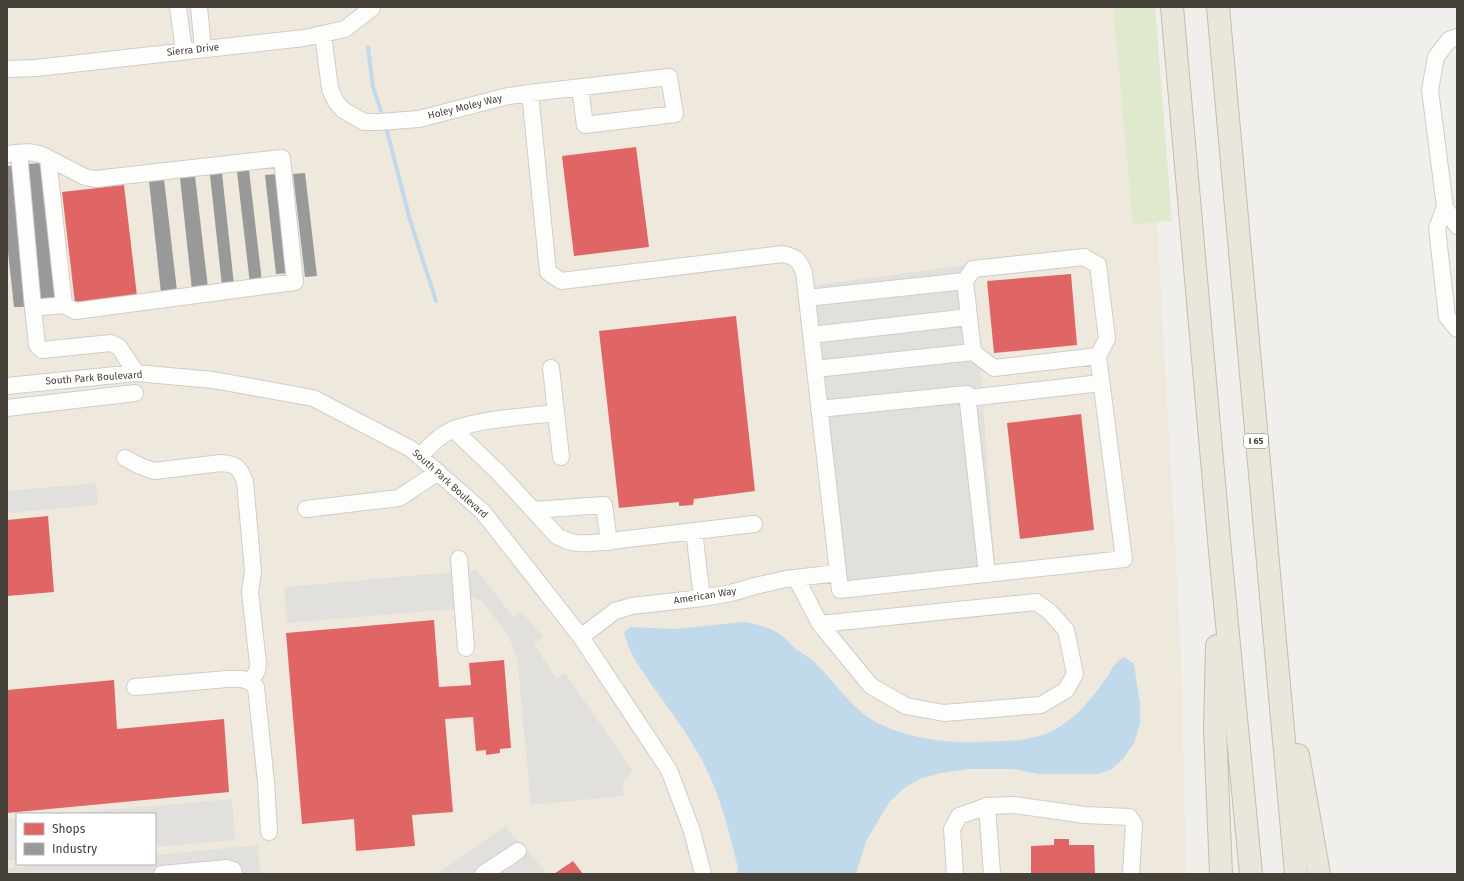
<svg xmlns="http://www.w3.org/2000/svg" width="1464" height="881" viewBox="0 0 1464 881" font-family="'Fira Sans',sans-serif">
<rect width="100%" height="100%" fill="#f1efec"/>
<path fill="#efe8dd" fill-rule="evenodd" d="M 7,7 L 1141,7 L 1157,221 L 1181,650 L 1186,874 L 7,874 ZM 17,814 L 155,814 L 155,864 L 17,864 Z"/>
<path fill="#dee9ce" d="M 1113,7 L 1155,7 L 1172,221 L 1133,224 Z"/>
<path fill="#e2e0dd" d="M 973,264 L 996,581 L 847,598 L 810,286 Z
M 96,483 L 98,505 L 7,513 L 7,491 Z
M 477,570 L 513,617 L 522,612 L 543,637 L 534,644 L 556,679 L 565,673 L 633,771 L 624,779 L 623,784 L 624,796 L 531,805 L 517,657 L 513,646 L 507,634 L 489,610 L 481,601 L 473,598 L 467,599 L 467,608 L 287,623 L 284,587 Z
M 232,799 L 235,840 L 155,847 L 155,814 L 60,814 Z
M 17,818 L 17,860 L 7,860 L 7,819 Z
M 505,826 L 545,871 L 542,874 L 437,874 Z
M 258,845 L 260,874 L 7,874 L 7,868 L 50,864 L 155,864 L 155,855 Z"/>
<path fill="#c0d9eb" d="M 742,622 C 758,624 773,628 786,639 C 790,643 793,647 797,650 C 803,654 809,657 814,662 C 836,682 852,711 880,724 C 910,739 947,743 980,742 C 1005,741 1031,742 1054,730 C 1077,717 1090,701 1105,680 C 1113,669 1112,664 1124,657 L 1134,664 L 1140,704 L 1140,724 L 1134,743 L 1123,759 L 1112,769 L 1098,774 L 1039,774 L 1013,769 L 969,769 L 941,773 L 922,778 L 904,788 L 890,801 L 866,841 L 856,874 L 737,874 L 738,868 C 727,822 717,783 692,743 C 680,724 667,706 654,688 C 642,670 628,653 624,632 L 630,627 L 676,629 Z"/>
<path fill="#e06666" d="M 636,147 L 649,247 L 574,256 L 562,156 Z
M 124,185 L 137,296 L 75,303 L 62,192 Z
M 1071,274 L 1077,345 L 994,353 L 987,281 Z
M 736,316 L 755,491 L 694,499 L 693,505 L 679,506 L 679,502 L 619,508 L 599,331 Z
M 1081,414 L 1094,530 L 1020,539 L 1007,423 Z
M 48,516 L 54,592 L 7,596 L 7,520 Z
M 434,620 L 439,687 L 471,685 L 469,663 L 504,660 L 511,748 L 500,749 L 500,753 L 486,755 L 486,750 L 476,751 L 473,717 L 445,719 L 453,812 L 412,815 L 415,846 L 356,851 L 354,819 L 302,824 L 286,633 Z
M 114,680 L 117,729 L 224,719 L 229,792 L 7,813 L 7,690 Z
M 1054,839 L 1069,839 L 1069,845 L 1094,845 L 1095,874 L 1031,874 L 1031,846 L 1054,845 Z
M 573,861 L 583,874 L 554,874 Z"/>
<path fill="#999" d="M 43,163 L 57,302 L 41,303 L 27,164 Z
M 7,166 L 14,166 L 26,307 L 14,307 L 7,242 Z
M 249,170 L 262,282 L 250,284 L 237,172 Z
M 222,173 L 234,285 L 222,286 L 210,175 Z
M 305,173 L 317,276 L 305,277 L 293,174 Z
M 277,174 L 289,273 L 276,274 L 265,175 Z
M 195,176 L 208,288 L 192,290 L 180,178 Z
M 164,179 L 177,291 L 161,293 L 149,181 Z"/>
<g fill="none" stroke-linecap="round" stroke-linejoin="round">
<path stroke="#c0d9eb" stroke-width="4" d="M 368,47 L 373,87 L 381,111
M 386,127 L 410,220 L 436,301"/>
<defs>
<path id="minor" d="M 178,7 L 184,51
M 199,7 L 203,49
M 323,34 L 330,89 L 336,102 L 343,110 L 364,122 L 379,122 L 419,119 L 508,96 L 530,93 L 669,77 L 675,114 L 585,125 L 580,88
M 1457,37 L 1449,40 L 1436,57 L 1430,90 L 1445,207 L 1457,226
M 7,69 L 36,68 L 304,38 L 345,29 L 372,8
M 530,93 L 548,272 L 561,281 L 783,254 C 796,257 799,260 804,272 L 840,590 L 1124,559 L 1098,356 L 1107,339 L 1098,265 L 1084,257 L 973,269 L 965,281 L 807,298
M 7,154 C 22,152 35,150 48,158 L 64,305 L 33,308 L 19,153
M 48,158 L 85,177 L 95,179 L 282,158 L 295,282 L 75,311 L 64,305
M 1445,207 L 1437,228 L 1447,317 L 1457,329
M 965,281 L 973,352 L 994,368 L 1098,356
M 33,308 L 37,345 L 42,350 L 111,343 L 119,347 L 136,373
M 811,335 L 969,317
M 551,368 L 561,457
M 815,369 L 973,352
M 7,386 L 136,373 L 213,380 L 313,398 L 411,449 L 483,512 L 581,637 L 669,770 L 692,831 L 703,874
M 968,398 L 1101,383
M 7,408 L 135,393
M 819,409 L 967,394 L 987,574
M 453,429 L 499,473 L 557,536 C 573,545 584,544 602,542 L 754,524
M 420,456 C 427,449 434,441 443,435 C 465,419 526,417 555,413
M 125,458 L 140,466 L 154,471 L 221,463 C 236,464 240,467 245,482 L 253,571 L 250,592 L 258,663 L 257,671 L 251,681
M 306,509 L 399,498 L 438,472
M 534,510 L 604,505 L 609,542
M 694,531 L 702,598
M 459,559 L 466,648
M 796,578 L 820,624 L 1036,602 L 1050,612 L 1066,630 L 1075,674 L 1066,690 L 1041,705 L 944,713 L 906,706 L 871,686 L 820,624
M 581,637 L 615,611 L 632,606 L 702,598 L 731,593 L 755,586 L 786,579 L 838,573
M 135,687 L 227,679 C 239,679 247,677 256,687 L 266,782 L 269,832
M 987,806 L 992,874
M 162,874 L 227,868 L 233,870 L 234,874
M 483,874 L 518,851
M 955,874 L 952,829 L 959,816 L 987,806 L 1014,805 L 1085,815 L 1129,817 L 1134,824 L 1131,874"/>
<path id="highway" d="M 1172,7 L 1220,551 L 1251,874
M 1218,7 L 1296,874
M 1217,646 L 1215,729 L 1221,874
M 1298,755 L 1319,874"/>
</defs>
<use href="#minor" stroke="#cfcdca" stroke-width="18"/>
<use href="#highway" stroke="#c6bcaa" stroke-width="24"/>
<use href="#minor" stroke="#fdfdfc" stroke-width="16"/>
<use href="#highway" stroke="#ebe6db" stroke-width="22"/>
</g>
<g text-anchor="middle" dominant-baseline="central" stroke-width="4" stroke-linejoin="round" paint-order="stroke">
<rect fill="#fff" stroke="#7e7a74" stroke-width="1" x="1244" y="434" width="24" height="14" rx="3"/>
<g font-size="9" font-weight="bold" fill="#464138">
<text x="1256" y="441">I 65</text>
</g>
<g font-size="10" fill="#464138" stroke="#fff">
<text transform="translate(193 50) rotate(-6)">Sierra Drive</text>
<text transform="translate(465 107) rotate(-14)">Holey Moley Way</text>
<text transform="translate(94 378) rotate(-4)">South Park Boulevard</text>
<text transform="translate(450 484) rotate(42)">South Park Boulevard</text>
<text transform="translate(705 596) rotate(-9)">American Way</text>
</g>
</g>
<rect width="1464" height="881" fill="none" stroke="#464138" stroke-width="16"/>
<rect x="16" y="813" width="140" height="52" fill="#ffffff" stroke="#b5b3af"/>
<rect x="24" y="823" width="20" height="12" fill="#e06666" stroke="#b5b3af"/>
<text x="52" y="833" font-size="12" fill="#464138">Shops</text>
<rect x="24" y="843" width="20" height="12" fill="#999999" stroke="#b5b3af"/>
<text x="52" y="853" font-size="12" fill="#464138">Industry</text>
</svg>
